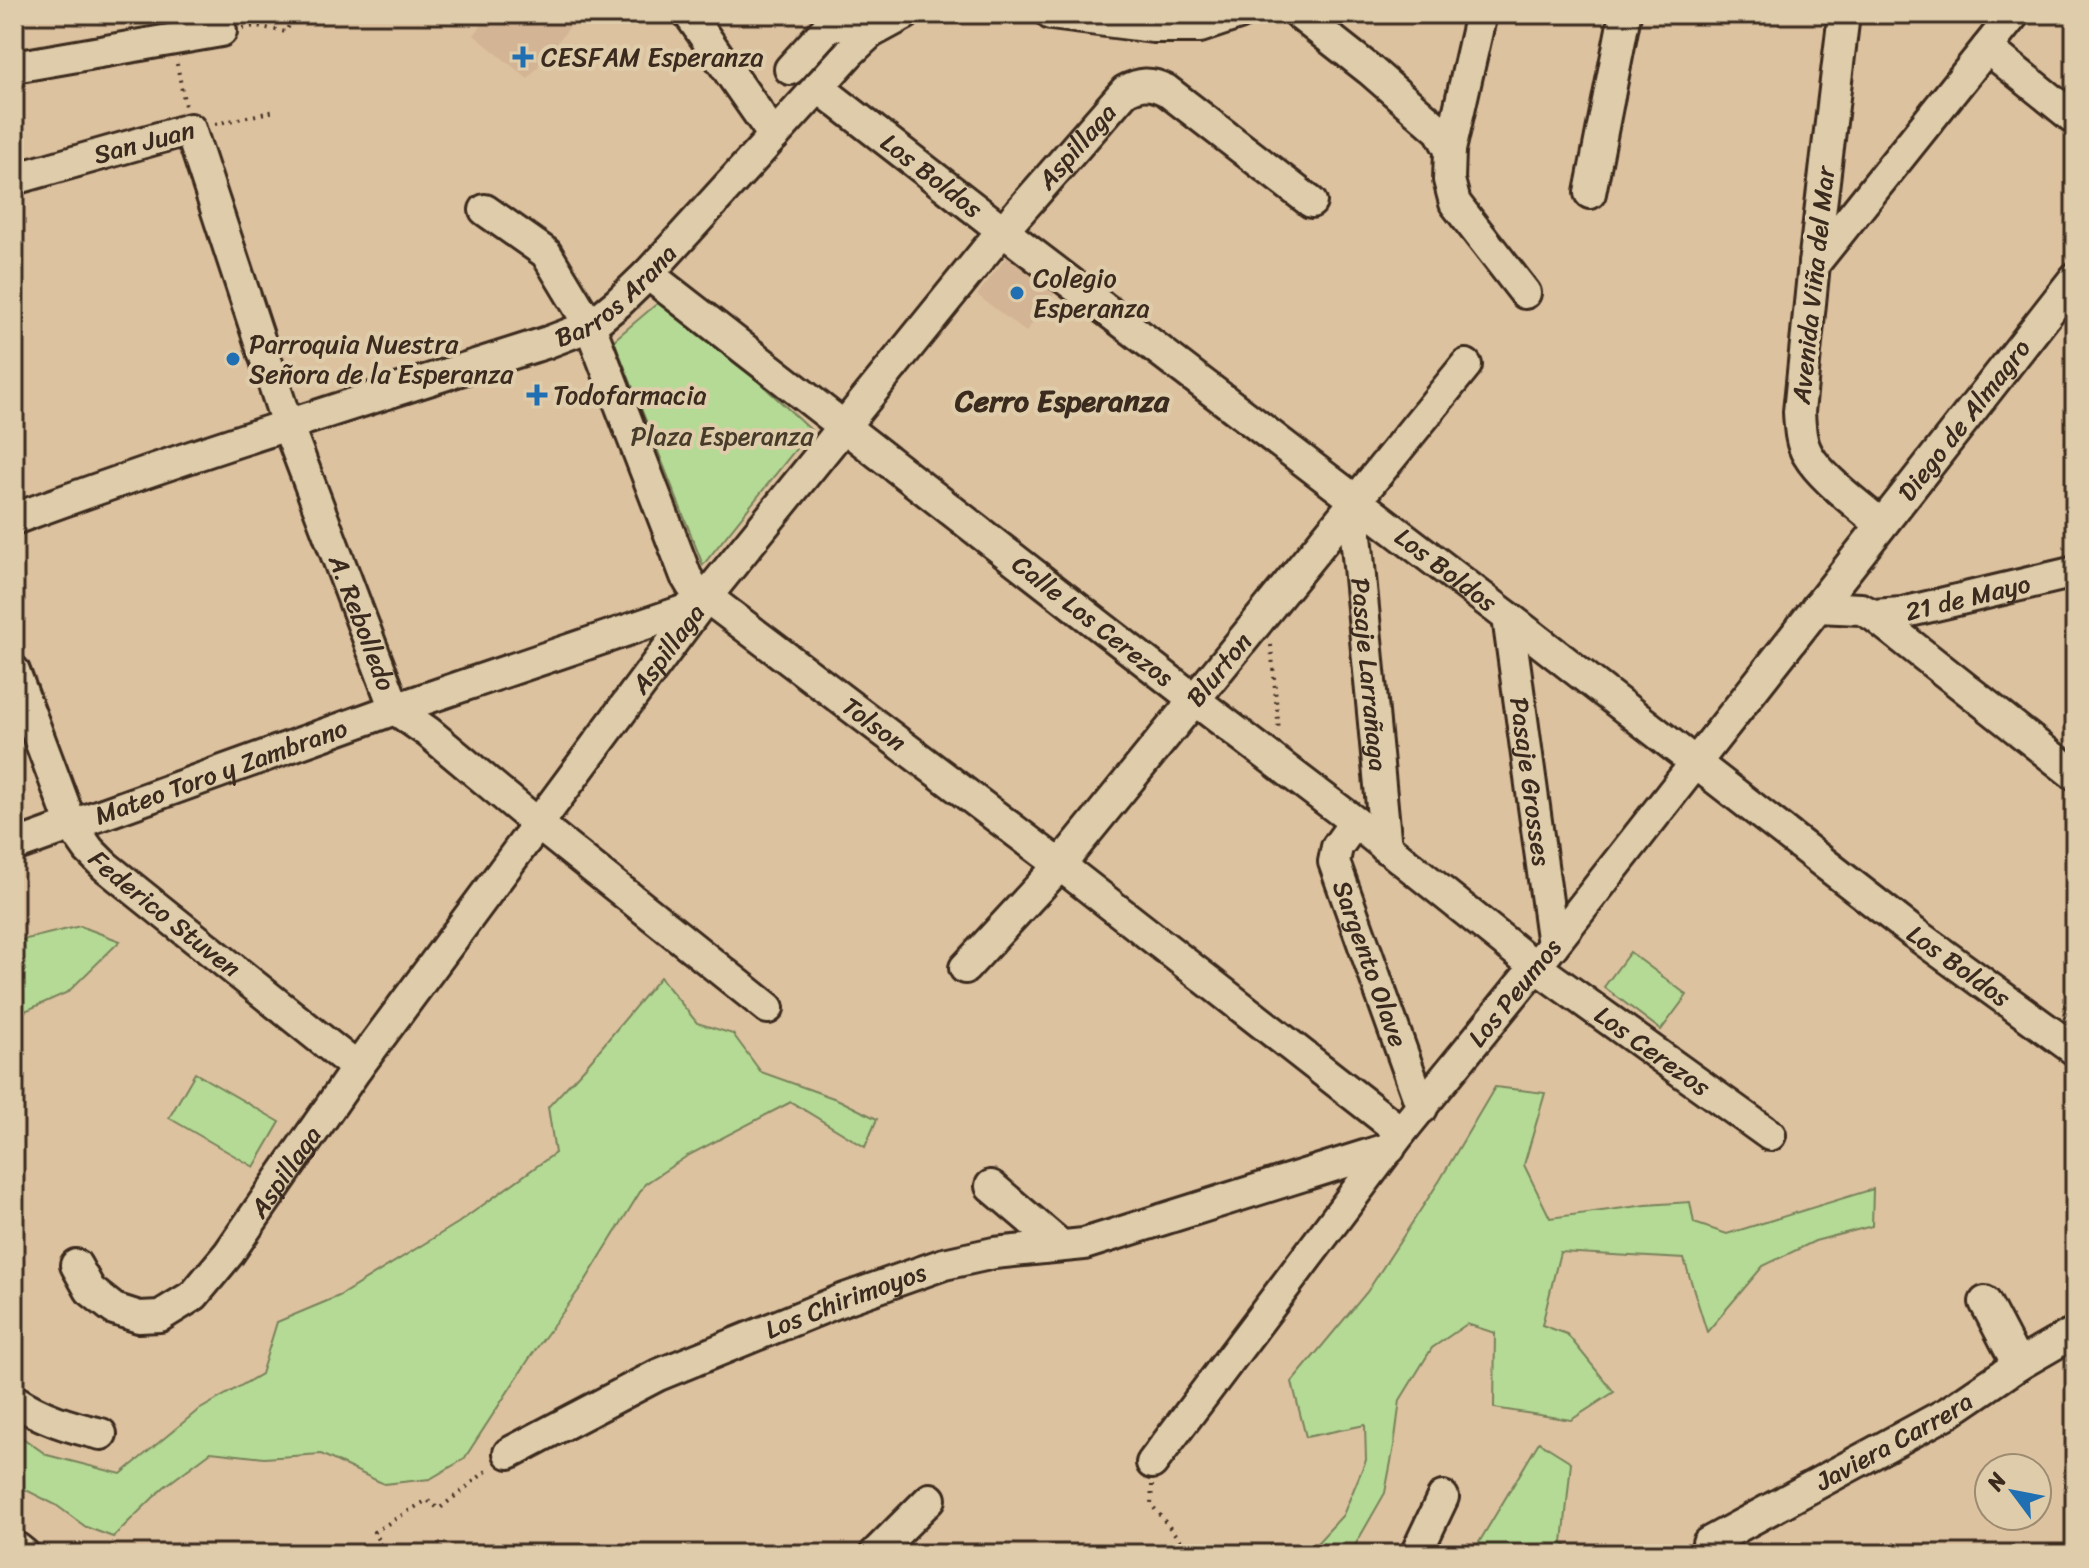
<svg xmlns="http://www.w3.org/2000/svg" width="2089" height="1568" viewBox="0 0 2089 1568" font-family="Sriracha,sans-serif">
<rect width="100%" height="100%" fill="#ddc2a0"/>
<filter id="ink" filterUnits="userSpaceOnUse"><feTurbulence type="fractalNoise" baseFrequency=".0125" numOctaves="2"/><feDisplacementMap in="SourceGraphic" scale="16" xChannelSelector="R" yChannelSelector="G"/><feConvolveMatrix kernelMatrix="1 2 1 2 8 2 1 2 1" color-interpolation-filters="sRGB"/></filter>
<g filter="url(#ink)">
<path fill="#d3b494" d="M 491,14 L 580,14 L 528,79 L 474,35 Z
M 1009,254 L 1057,290 L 1026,332 L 977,295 Z"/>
<path fill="#b5da95" stroke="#78825a" stroke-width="2" d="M 666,296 L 811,430 L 703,565 L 614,340 Z
M 80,926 L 120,941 L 68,992 L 14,1016 L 14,942 Z
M 1630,952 L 1687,995 L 1661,1030 L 1604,987 Z
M 660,977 L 697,1023 L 733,1034 L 761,1072 L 839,1100 L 877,1119 L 865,1147 L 791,1102 L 687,1156 L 645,1184 L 584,1283 L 531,1356 L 464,1459 L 430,1479 L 384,1484 L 321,1454 L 264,1458 L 211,1452 L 164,1487 L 113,1537 L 86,1527 L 56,1505 L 14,1484 L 14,1432 L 47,1455 L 121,1474 L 197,1411 L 261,1374 L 277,1322 L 339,1296 L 458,1223 L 555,1153 L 548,1107 L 586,1066 Z
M 195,1073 L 280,1122 L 254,1167 L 169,1118 Z
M 1495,1087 L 1545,1093 L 1524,1165 L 1550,1218 L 1646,1205 L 1690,1202 L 1694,1223 L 1727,1234 L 1873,1189 L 1872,1226 L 1815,1241 L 1763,1266 L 1707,1332 L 1684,1259 L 1560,1252 L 1542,1325 L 1567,1334 L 1614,1392 L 1571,1420 L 1494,1408 L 1495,1333 L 1467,1324 L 1432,1348 L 1400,1400 L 1394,1446 L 1385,1493 L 1350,1554 L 1307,1554 L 1343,1515 L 1366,1460 L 1365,1425 L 1306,1437 L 1292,1382 L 1367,1292 L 1440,1180 Z
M 1539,1442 L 1571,1462 L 1563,1543 L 1574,1554 L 1472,1554 Z"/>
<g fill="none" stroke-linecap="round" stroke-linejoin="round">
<defs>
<g id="minor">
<path d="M 689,14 L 774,136"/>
<path d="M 1051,14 L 1153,27 L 1200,27 L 1239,14"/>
<path d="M 1299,14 L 1370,70 L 1440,131 L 1450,150 L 1449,180 L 1455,203 L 1525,293"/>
<path d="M 1844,14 L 1814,264 L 1799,412 C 1800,426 1800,442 1808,455 C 1822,479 1859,505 1881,525"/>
<path d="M 1987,48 L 2075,119"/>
<path d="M 14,67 L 221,31"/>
<path d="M 790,69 L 829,26 L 854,23 L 870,33"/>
<path id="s1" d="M 818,87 L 1020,244 L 1508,617 L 1914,933 L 2075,1050"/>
<path d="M 1450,150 L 1480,18"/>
<path id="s2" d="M 14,179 L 190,129 L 287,424 L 395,709 L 428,732 L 538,824 L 768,1008"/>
<path d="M 1590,193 L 1625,14"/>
<path id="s3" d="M 485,210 L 546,253 L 590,326 L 686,576 L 692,586 L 1060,865 L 1401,1132"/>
<path d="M 1814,264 L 2014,14"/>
<path id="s4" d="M 648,274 L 1204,707 L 1355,822 L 1536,967 L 1770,1135"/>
<path id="s5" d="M 1356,501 L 1356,535 L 1386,848"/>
<path id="s6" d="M 14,519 C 190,454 369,399 548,342 L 590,326 L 618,303 L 648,274 L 851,51 L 870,33 L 905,14"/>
<path id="s7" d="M 1817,607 L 1861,609 L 1873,615 L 1902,613 L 2075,572"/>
<path d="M 1873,615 L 2075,775"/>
<path id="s8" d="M 1508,617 L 1553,945"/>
<path id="s9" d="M 14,671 L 72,826 L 89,850 L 105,866 L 357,1068"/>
<path id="s10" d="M 1355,822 L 1337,847 L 1334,862 L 1422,1108"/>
<path id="s11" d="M 14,846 L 395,709 L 701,605"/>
<path id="s12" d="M 965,968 L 1060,865 L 1466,365"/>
<path d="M 991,1186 L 1061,1246"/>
<path id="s13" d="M 76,1265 L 90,1290 L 114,1309 L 139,1317 L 160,1316 L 194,1295 L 229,1253 L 357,1068 L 706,597 L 993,242 L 1125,91 C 1140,83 1150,82 1166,90 L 1311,202"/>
<path d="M 1985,1302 L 2018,1365"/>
<path d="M 14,1400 C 41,1418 70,1427 101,1434"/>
<path id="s14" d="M 509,1453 L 658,1375 L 842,1300 L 944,1264 L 994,1253 L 1084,1244 L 1390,1148"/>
<path id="s15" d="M 1152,1463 L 1401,1132 L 1553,945 L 2075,278"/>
<path id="s16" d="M 1708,1543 L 1949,1412 L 2018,1365 L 2075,1332"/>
<path d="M 14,1546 L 24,1554"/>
<path d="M 875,1554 L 930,1499"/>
<path d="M 1416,1554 L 1443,1497"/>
</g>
</defs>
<use href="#minor" stroke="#3b2a1e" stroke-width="36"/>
<path stroke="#3b2a1e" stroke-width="4" stroke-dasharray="2 6" stroke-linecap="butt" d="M 243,28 L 257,26 L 286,32 L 294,14
M 177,64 L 185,106
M 215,124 L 275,111
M 1271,645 L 1279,732
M 1152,1485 L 1151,1504 L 1186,1548 L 1188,1554
M 367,1554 L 382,1544 L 374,1532 L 427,1500 L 439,1509 L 489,1469"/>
<use href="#minor" stroke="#dfccaa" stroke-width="30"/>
</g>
</g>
<g fill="#1f6fb2" stroke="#dfccaa" stroke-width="3">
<path d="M519 45h8v8h8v8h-8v8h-8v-8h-8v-8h8z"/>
<circle cx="1017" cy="293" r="8"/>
<circle cx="233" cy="359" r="8"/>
<path d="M533 383h8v8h8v8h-8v8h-8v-8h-8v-8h8z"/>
</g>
<g text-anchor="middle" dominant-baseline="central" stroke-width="8" stroke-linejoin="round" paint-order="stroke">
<g font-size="26" fill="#3b2a1e" stroke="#dfccaa" text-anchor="start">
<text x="541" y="57">CESFAM Esperanza</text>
<text x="1033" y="278">Colegio<tspan x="1033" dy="30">Esperanza</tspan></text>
<text x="249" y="344">Parroquia Nuestra<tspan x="249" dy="30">Señora de la Esperanza</tspan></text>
<text x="553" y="395">Todofarmacia</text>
</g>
<g font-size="26" fill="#3b2a1e" stroke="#dfccaa">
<text transform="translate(144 142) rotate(-15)">San Juan</text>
<text stroke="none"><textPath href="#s13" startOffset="1596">Aspillaga</textPath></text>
<text stroke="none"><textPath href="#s1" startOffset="144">Los Boldos</textPath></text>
<text transform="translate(1813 285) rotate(-84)">Avenida Viña del Mar</text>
<text stroke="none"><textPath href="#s6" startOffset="646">Barros Arana</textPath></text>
<text stroke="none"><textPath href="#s15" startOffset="1322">Diego de Almagro</textPath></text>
<text stroke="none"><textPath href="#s1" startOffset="792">Los Boldos</textPath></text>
<text stroke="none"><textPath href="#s7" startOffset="154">21 de Mayo</textPath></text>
<text stroke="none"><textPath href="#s4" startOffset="564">Calle Los Cerezos</textPath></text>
<text stroke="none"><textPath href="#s2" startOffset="706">A. Rebolledo</textPath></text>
<text stroke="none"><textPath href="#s13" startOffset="948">Aspillaga</textPath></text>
<text stroke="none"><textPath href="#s12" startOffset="392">Blurton</textPath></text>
<text stroke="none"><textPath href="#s5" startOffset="174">Pasaje Larrañaga</textPath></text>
<text stroke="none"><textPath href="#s3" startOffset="668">Tolson</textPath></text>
<text stroke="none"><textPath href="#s11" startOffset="220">Mateo Toro y Zambrano</textPath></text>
<text stroke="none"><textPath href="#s8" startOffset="166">Pasaje Grosses</textPath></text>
<text stroke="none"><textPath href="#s9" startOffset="294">Federico Stuven</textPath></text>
<text stroke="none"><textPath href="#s10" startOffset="154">Sargento Olave</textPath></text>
<text stroke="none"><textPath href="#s1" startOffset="1440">Los Boldos</textPath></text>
<text stroke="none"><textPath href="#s15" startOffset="594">Los Peumos</textPath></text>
<text stroke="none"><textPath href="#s4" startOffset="1270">Los Cerezos</textPath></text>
<text stroke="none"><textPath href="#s13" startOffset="300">Aspillaga</textPath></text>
<text stroke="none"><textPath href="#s14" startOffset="370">Los Chirimoyos</textPath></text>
<text stroke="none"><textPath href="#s16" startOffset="212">Javiera Carrera</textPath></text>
</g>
<g font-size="26" fill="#473c2a" stroke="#dfccaa">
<text x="722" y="436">Plaza Esperanza</text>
</g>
<g font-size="30" font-weight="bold" fill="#3b2a1e" stroke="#dfccaa">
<text x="1062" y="401">Cerro Esperanza</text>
</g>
</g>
<rect width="2089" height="1568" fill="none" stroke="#dfccaa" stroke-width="48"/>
<rect x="24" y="24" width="2041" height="1520" fill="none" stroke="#3b2a1e" stroke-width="3" filter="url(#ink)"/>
<g transform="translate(2013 1492) rotate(302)"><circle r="38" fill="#dfccaa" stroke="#9d8b72" stroke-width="2"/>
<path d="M0-6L14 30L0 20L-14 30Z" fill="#1f6fb2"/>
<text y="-12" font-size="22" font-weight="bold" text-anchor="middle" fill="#3b2a1e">N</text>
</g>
</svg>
